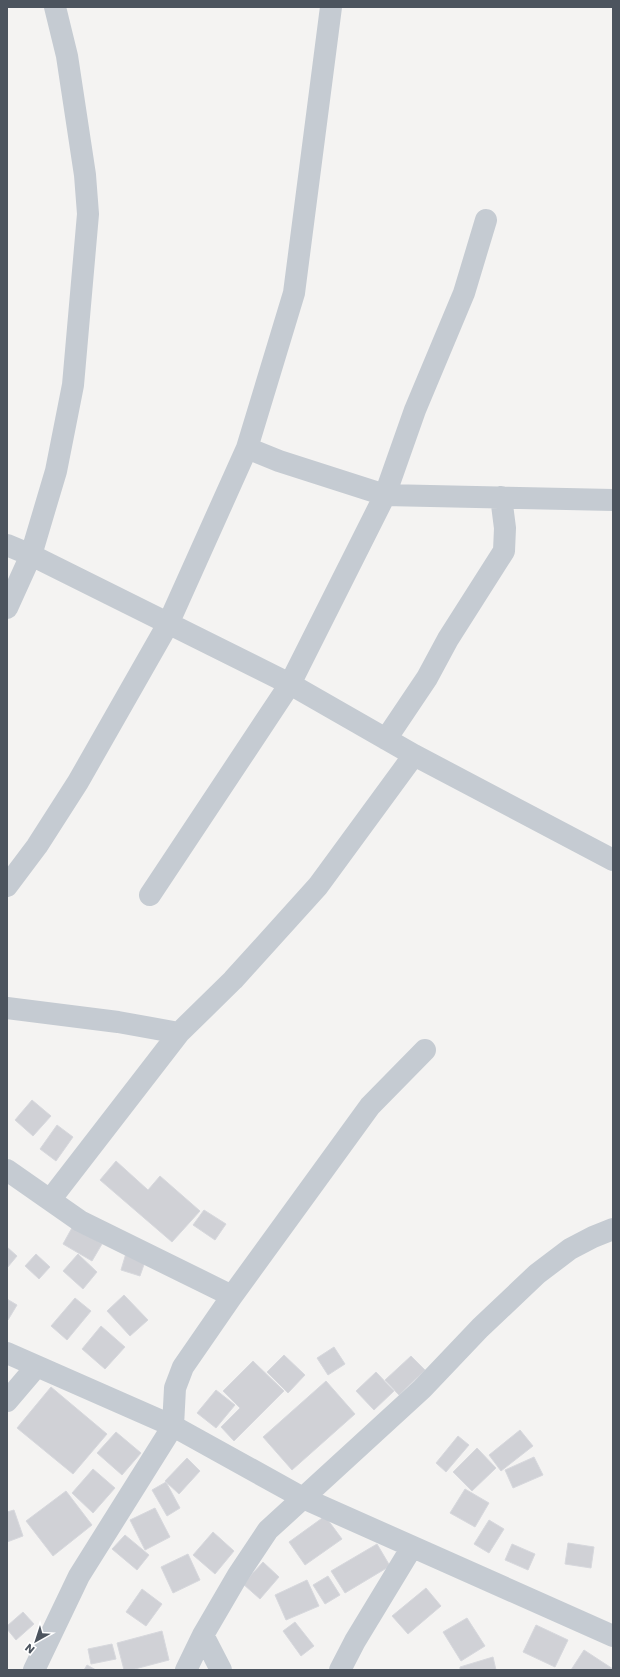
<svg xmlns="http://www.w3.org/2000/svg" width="620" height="1677" viewBox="0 0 620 1677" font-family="Poppins,sans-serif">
<rect width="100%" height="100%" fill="#f4f3f2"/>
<path fill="#d0d1d6" stroke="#d7d8dd" d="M 32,1100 L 51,1116 L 33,1136 L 15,1120 Z
M 57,1125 L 73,1137 L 56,1161 L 40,1149 Z
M 116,1161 L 148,1190 L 160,1176 L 200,1211 L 172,1242 L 100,1180 Z
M 204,1210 L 226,1224 L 215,1240 L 193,1225 Z
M 73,1226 L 102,1244 L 92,1261 L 63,1244 Z
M 7,1247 L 17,1256 L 7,1268 Z
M 127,1250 L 147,1256 L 140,1276 L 121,1270 Z
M 36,1254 L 50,1267 L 39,1279 L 25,1266 Z
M 78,1254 L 97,1272 L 83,1289 L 63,1271 Z
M 124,1295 L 148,1320 L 130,1336 L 107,1311 Z
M 75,1298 L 91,1311 L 67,1340 L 51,1326 Z
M 7,1299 L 17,1305 L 8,1320 L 7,1320 Z
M 101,1326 L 125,1347 L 105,1369 L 82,1349 Z
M 334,1347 L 345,1364 L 328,1375 L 317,1358 Z
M 284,1355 L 305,1375 L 288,1393 L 267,1372 Z
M 411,1356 L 425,1370 L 399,1395 L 385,1380 Z
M 253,1361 L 284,1391 L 234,1441 L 221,1427 L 240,1408 L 223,1391 Z
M 376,1372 L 394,1391 L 374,1410 L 356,1391 Z
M 326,1381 L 355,1414 L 292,1470 L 263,1437 Z
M 51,1387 L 107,1434 L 73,1474 L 17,1428 Z
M 216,1390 L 235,1405 L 216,1428 L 197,1413 Z
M 520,1430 L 533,1446 L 501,1471 L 489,1455 Z
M 116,1432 L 141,1453 L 122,1475 L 97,1453 Z
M 458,1436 L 469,1445 L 446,1472 L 436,1463 Z
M 477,1448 L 496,1468 L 472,1491 L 453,1472 Z
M 534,1457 L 543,1475 L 513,1488 L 505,1470 Z
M 187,1458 L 200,1471 L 179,1494 L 165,1481 Z
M 93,1469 L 115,1488 L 93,1513 L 72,1493 Z
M 166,1482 L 180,1508 L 167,1516 L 152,1490 Z
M 465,1489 L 489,1503 L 475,1527 L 450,1513 Z
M 66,1491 L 92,1525 L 53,1556 L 26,1521 Z
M 155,1508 L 170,1537 L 145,1550 L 130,1520 Z
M 14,1510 L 23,1536 L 7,1542 L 7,1512 Z
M 325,1516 L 342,1539 L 305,1565 L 289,1542 Z
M 489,1520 L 504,1529 L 489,1553 L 474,1544 Z
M 213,1532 L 234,1551 L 215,1574 L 193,1555 Z
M 125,1535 L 149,1555 L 137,1570 L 112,1549 Z
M 568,1543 L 594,1547 L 591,1568 L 565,1564 Z
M 377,1544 L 390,1566 L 345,1593 L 331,1571 Z
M 512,1544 L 535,1554 L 528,1570 L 505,1560 Z
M 188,1554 L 200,1580 L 173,1593 L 161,1567 Z
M 263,1562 L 279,1577 L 260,1599 L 243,1584 Z
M 328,1576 L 340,1595 L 325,1604 L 313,1585 Z
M 307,1580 L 319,1606 L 286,1620 L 275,1595 Z
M 426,1588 L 441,1606 L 408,1634 L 392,1616 Z
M 142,1589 L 162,1604 L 146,1626 L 126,1612 Z
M 23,1612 L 34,1624 L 16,1640 L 7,1629 L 7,1626 Z
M 467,1618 L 485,1646 L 461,1661 L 443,1632 Z
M 295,1622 L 314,1646 L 301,1656 L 283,1631 Z
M 536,1625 L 568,1640 L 555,1667 L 523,1652 Z
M 162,1631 L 169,1660 L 131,1670 L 124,1670 L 117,1643 Z
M 112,1644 L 116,1659 L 91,1664 L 88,1649 Z
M 584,1650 L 613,1669 L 613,1670 L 571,1670 Z
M 493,1657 L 496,1670 L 460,1670 L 460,1667 Z
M 87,1665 L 96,1670 L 84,1670 Z"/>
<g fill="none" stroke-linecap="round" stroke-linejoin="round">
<path stroke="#c5cbd2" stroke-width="22" d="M 247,448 L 279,461 L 385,495 L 613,500
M 7,545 L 31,555 L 290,684 L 414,755 L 613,860
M 7,608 L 31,555 L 56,471 L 73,385 L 88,214 L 85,175 L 67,56 L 55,7
M 386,739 L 427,678 L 448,639 L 504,551 L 505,528 L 501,497
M 7,886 L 37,846 L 78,782 L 168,624 L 247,448 L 294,293 L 331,7
M 150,895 L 290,684 L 385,495 L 415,410 L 464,293 L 486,220
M 7,1008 L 118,1022 L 179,1033 L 233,980 L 318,886 L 414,755
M 7,1170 L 80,1221 L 232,1296 L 183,1367 L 175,1388 L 173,1426 L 79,1576 L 34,1670
M 50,1200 L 179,1033
M 232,1296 L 370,1106 L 425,1050
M 7,1353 L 173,1426 L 303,1498 L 613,1636
M 7,1401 L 36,1367
M 203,1635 L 221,1670
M 186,1670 L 203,1635 L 238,1575 L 268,1530 L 422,1389 L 480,1328 L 537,1274 L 570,1249 L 593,1237 L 613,1229
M 340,1670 L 355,1641 L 412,1547"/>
</g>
<rect width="620" height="1677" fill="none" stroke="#4c545e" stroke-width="16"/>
<g transform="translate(36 1641) rotate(219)" stroke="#ffffff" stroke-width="3" paint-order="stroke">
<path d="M0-3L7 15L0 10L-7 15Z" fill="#4c545e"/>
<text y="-6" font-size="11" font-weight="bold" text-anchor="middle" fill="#4c545e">N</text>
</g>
</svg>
